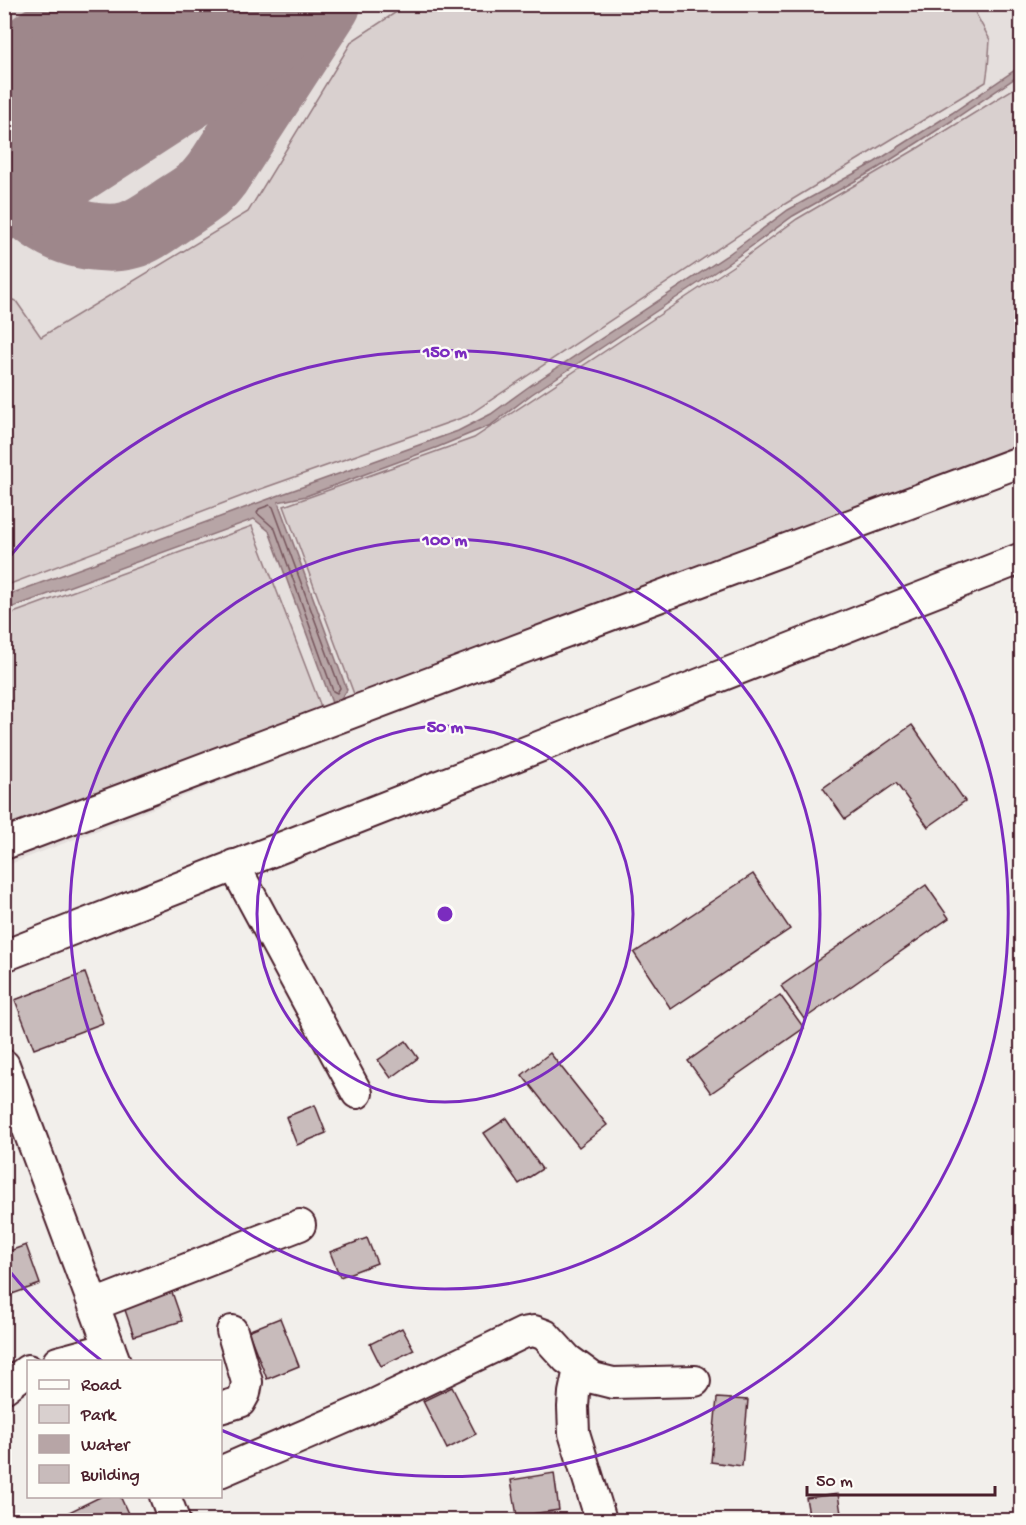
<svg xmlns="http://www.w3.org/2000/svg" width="1026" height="1525" viewBox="0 0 1026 1525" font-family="'Gochi Hand',sans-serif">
<rect width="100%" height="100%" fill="#f2efeb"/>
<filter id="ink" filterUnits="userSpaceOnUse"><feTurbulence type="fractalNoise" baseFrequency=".0167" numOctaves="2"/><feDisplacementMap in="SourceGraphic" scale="12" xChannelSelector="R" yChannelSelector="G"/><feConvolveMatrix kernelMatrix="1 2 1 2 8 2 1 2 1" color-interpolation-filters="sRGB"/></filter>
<g filter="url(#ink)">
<path fill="#e5dfdd" d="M 5,5 L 1021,5 L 1021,472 L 607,630 L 111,825 L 5,866 Z"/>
<path fill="#d9d0cf" stroke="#92787d" stroke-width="1.5" d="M 5,4 L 65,4 L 65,5 L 5,43 Z
M 407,5 L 976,5 L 976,14 L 990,40 L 988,68 L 986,82 L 785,204 L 467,416 L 258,490 L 5,586 L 5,298 L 16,301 L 41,337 L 248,212 L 352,41 Z
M 1021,84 L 1021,451 L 357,702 L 284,506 L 474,438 L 733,266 L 797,219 L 918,148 Z
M 252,526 L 323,712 L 5,834 L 5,616 Z"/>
<path fill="#b7a5a6" stroke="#8b6f75" stroke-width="1.5" d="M 1021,66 L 1021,74 L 953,120 L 878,168 L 793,216 L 730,262 L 532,394 L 491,425 L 438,447 L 306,496 L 278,502 L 347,690 L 340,701 L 332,703 L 269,531 L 254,519 L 5,610 L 5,596 L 277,496 L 458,431 L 491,414 L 531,385 L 726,256 L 788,210 L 875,162 L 952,113 Z"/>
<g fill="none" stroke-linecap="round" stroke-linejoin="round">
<path stroke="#76555c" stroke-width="1.5" d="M 270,505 L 273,507 L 340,688 L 337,693 L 333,691 L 275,529 L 257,513 L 259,509 Z"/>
<path stroke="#9e878b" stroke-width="68" d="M 4,85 C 32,25 83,20 140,4
M 4,171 C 24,210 55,233 98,237 C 108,238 120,238 130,235 C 144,231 158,220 170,212 C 180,205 191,199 201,191 C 207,187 212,180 217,174 L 327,4"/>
<path stroke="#9e878b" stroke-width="170" d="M 4,155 L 237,4"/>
</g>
<path fill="#c8bbbb" stroke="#4a1f2b" stroke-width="1.5" d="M 912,725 L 965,801 L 928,827 L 896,783 L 845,819 L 823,788 Z
M 753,874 L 790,929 L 671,1009 L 634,953 Z
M 926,885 L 949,918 L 804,1019 L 781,986 Z
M 85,973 L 103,1023 L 34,1049 L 15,1000 Z
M 780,995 L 804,1028 L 711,1093 L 688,1061 Z
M 406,1041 L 418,1058 L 391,1078 L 378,1060 Z
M 550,1053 L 607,1125 L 579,1147 L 522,1075 Z
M 315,1105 L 326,1133 L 297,1145 L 286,1117 Z
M 507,1118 L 542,1169 L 519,1184 L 484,1133 Z
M 367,1238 L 377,1263 L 340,1277 L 330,1252 Z
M 26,1245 L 40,1284 L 4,1297 L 4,1253 Z
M 172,1292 L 182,1321 L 134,1336 L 124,1307 Z
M 280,1318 L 299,1366 L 267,1379 L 248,1331 Z
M 402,1328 L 414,1350 L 381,1366 L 370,1344 Z
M 452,1387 L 476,1434 L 447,1449 L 423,1401 Z
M 717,1398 L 748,1400 L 742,1466 L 711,1462 Z
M 554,1473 L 559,1510 L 517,1516 L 511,1480 Z
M 838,1494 L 842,1520 L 810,1520 L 806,1498 Z
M 102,1496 L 120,1496 L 131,1520 L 70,1520 L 67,1513 Z"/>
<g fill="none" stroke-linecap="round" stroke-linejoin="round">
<defs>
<path id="minor" d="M 4,844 L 578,627 L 1022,461
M 234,865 L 357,1093
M 4,956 L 1022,558
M 4,1065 L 115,1362
M 94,1305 L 300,1225
M 58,1362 L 110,1348
M 579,1369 L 574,1393 L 573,1407 L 574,1433 L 601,1520
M 4,1388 L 28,1370
M 220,1408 L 240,1402 L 245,1393 L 247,1382 L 232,1331
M 220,1472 L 363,1410 L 523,1333 L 534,1331 L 545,1335 L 567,1359 L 593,1378 L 613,1383 L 695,1381
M 165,1496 L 174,1520"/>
</defs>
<use href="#minor" stroke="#4a1f2b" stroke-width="34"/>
<use href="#minor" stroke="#fdfcf7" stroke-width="30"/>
</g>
</g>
<g fill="none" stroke="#7b2cbf" stroke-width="3">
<circle cx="445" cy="914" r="188"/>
<circle cx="445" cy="914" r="375"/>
<path d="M102 1361A563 563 0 0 1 7 1268M7 560A563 563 0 1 1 221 1430"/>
</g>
<circle cx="445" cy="914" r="9" fill="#7b2cbf" stroke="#fdfcf7" stroke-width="3"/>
<g font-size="18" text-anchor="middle" font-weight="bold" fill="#7b2cbf" stroke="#fdfcf7" stroke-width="4.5" stroke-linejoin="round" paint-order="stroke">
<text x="445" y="357">150 m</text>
<text x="445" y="545">100 m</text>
<text x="445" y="732">50 m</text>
</g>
<rect width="1026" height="1525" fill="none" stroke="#fdfcf7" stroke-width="24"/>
<rect x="12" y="12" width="1002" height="1501" fill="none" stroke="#4a1f2b" stroke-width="2" filter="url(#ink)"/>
<rect x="27" y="1360" width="195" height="138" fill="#fdfcf7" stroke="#b5a4a5" stroke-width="1.5"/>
<rect x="39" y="1380" width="30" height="9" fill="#fdfcf7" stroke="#b5a4a5" stroke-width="1.5"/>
<text x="81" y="1390" font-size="18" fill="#4a1f2b">Road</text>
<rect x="39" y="1405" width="30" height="18" fill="#d9d0cf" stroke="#b5a4a5" stroke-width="1.5"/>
<text x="81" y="1420" font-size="18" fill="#4a1f2b">Park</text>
<rect x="39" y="1435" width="30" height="18" fill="#b7a5a6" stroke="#b5a4a5" stroke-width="1.5"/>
<text x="81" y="1450" font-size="18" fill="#4a1f2b">Water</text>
<rect x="39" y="1465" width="30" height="18" fill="#c8bbbb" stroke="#b5a4a5" stroke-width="1.5"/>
<text x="81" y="1480" font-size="18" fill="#4a1f2b">Building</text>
<path d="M807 1486v9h188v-9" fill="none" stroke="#4a1f2b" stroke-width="3"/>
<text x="816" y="1486" font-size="18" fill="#4a1f2b" stroke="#fdfcf7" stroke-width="4.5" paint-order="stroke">50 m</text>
</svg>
